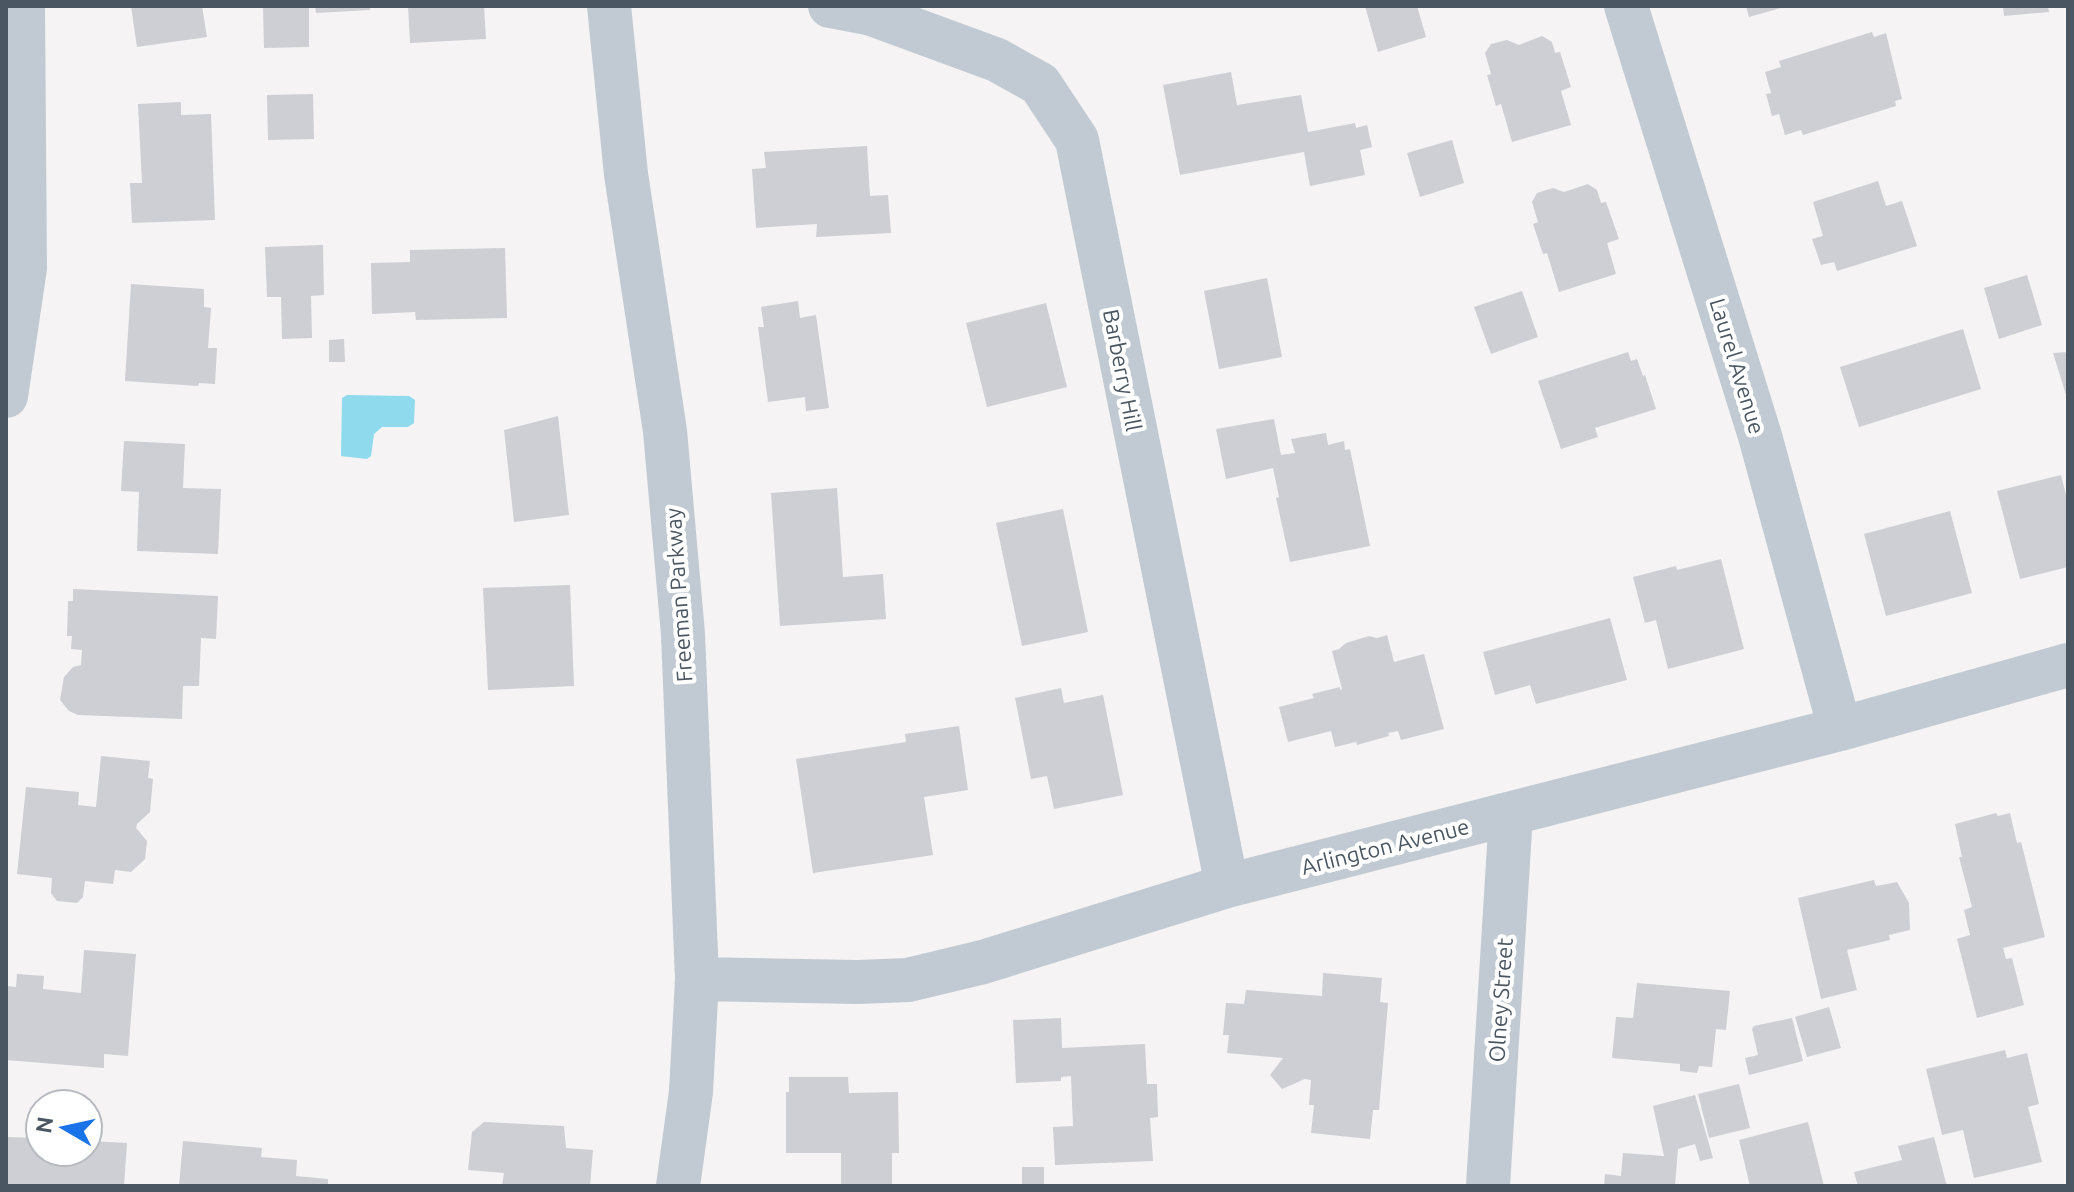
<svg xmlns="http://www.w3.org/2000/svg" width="2074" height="1192" viewBox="0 0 2074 1192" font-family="Ubuntu,sans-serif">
<rect width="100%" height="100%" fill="#f5f3f3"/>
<path fill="#90daee" d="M 347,395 L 409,396 L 415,400 L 414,423 L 408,427 L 382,427 L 374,434 L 371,456 L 367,459 L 341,456 L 342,398 Z"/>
<path fill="#cdcfd5" d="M 131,6 L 202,6 L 207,37 L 137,47 Z
M 263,6 L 309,6 L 309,47 L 264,48 Z
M 315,6 L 370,6 L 370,10 L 316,13 Z
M 408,6 L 484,6 L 486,39 L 410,43 Z
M 1365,6 L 1417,6 L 1426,37 L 1378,52 Z
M 1746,6 L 1784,6 L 1784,7 L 1749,17 Z
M 2003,6 L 2048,6 L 2049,12 L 2004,16 Z
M 1872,32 L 1874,37 L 1886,33 L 1902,99 L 1895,101 L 1896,106 L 1803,135 L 1801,130 L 1785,135 L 1779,114 L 1772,116 L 1766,94 L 1771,93 L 1765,72 L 1781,67 L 1779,61 Z
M 1542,36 L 1552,42 L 1555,53 L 1560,52 L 1571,87 L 1561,91 L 1571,125 L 1512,142 L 1501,104 L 1496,106 L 1487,75 L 1491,74 L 1485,53 L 1491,44 L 1507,40 L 1519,45 Z
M 1231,72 L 1237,105 L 1301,95 L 1308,132 L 1355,123 L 1356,128 L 1367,125 L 1372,147 L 1360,150 L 1365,175 L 1310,186 L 1304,152 L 1180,175 L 1163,85 Z
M 313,94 L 314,139 L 268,140 L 267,95 Z
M 181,102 L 181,115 L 211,114 L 215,220 L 132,223 L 130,183 L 142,183 L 138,104 Z
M 1452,140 L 1464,183 L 1420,197 L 1407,153 Z
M 867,146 L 870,196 L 888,195 L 891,233 L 816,237 L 817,224 L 756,228 L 752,169 L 766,168 L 764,152 Z
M 1878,181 L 1886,206 L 1902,201 L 1917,246 L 1837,271 L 1834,262 L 1821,265 L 1812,239 L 1823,236 L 1813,202 Z
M 1588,184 L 1597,190 L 1601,203 L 1606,202 L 1619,239 L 1607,243 L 1616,274 L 1559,292 L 1547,253 L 1543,254 L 1533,224 L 1538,222 L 1532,202 L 1537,193 L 1553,188 L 1564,192 Z
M 323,245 L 324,295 L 311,296 L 312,338 L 282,339 L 281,297 L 267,297 L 265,247 Z
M 505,248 L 507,318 L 416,320 L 415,312 L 372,314 L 371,263 L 410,262 L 410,250 Z
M 2027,275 L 2042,325 L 1999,339 L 1984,288 Z
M 1267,278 L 1282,357 L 1219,369 L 1204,291 Z
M 131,284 L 204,289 L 204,307 L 211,308 L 208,348 L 217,348 L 215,384 L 199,383 L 198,386 L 125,381 Z
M 1522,291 L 1538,337 L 1491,354 L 1474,307 Z
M 798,301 L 800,318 L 816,315 L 829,408 L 806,411 L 805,397 L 768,402 L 758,327 L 764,327 L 761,307 Z
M 1046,303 L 1067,387 L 987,407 L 966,323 Z
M 1963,329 L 1981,389 L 1859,427 L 1840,367 Z
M 344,339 L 345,362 L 329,362 L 329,340 Z
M 1628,352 L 1631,361 L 1637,359 L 1643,376 L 1645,375 L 1656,409 L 1595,428 L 1598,437 L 1561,449 L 1538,381 Z
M 2068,352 L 2068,398 L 2067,398 L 2053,353 Z
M 558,416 L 569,515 L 514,522 L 504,430 Z
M 1274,419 L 1281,455 L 1295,453 L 1291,439 L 1326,433 L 1328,445 L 1344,441 L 1345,450 L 1350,449 L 1370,546 L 1290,562 L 1276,498 L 1279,497 L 1273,468 L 1226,479 L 1216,429 Z
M 124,441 L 185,444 L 183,488 L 221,489 L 218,554 L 137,551 L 139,492 L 121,491 Z
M 2061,475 L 2068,503 L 2068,567 L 2020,579 L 1997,491 Z
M 837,488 L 843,577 L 883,574 L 886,619 L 780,626 L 771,493 Z
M 1063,509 L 1088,632 L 1022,646 L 996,523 Z
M 1950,511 L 1972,593 L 1886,616 L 1864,534 Z
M 1721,559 L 1744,649 L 1668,669 L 1656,620 L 1645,623 L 1633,577 L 1676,566 L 1677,570 Z
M 570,585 L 574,686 L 488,690 L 483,588 Z
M 73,589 L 218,596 L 216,639 L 201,638 L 199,686 L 183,686 L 182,719 L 78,715 L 69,711 L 60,700 L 64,677 L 73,667 L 81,665 L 82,650 L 71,649 L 72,636 L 67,636 L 68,601 L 73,601 Z
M 1610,618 L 1627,680 L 1536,704 L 1530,685 L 1495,695 L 1483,652 Z
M 1387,635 L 1394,662 L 1424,654 L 1444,729 L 1401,740 L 1398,731 L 1388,733 L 1389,736 L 1357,745 L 1356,742 L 1335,747 L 1331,731 L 1288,742 L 1279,707 L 1314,698 L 1312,694 L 1340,687 L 1340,690 L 1342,689 L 1332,651 L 1339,649 L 1346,643 L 1369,636 L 1377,638 Z
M 1061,688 L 1064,703 L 1103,695 L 1123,795 L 1054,809 L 1047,776 L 1031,779 L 1015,698 Z
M 959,726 L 968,790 L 924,797 L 933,855 L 813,873 L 796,759 L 906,742 L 905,734 Z
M 101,756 L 150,761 L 148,778 L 153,779 L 150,812 L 137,824 L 136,828 L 147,841 L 145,859 L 131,872 L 115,870 L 113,884 L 85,881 L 83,897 L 77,903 L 57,901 L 51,893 L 52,878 L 17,874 L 26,787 L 79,792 L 78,805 L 96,807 Z
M 1996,813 L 1998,816 L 2010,813 L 2017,843 L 2021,842 L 2045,937 L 2003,948 L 2006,959 L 2012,958 L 2024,1005 L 1977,1018 L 1957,939 L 1970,935 L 1964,910 L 1972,907 L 1959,857 L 1962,857 L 1955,824 Z
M 1874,880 L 1876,886 L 1897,882 L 1909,903 L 1910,930 L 1889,935 L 1890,940 L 1847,950 L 1857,990 L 1821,999 L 1798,898 Z
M 84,950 L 136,954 L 128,1056 L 104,1054 L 104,1068 L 6,1060 L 8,986 L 16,987 L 17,974 L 44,976 L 43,989 L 81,993 Z
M 1323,973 L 1382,978 L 1380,1002 L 1388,1003 L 1379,1110 L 1373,1110 L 1370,1139 L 1311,1133 L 1314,1105 L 1309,1105 L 1311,1080 L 1305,1079 L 1282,1089 L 1270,1075 L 1283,1058 L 1227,1053 L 1229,1035 L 1223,1035 L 1226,1003 L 1244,1004 L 1246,990 L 1322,996 Z
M 1637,983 L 1730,991 L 1726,1030 L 1716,1029 L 1712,1067 L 1699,1066 L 1697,1073 L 1680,1071 L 1680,1064 L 1612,1058 L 1616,1017 L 1633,1018 Z
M 1829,1007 L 1841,1048 L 1807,1057 L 1795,1017 Z
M 1061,1018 L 1062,1048 L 1145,1044 L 1147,1084 L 1157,1084 L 1158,1117 L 1150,1118 L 1153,1161 L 1055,1165 L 1053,1127 L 1073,1126 L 1071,1076 L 1061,1077 L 1061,1081 L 1016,1083 L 1013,1020 Z
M 1792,1018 L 1803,1061 L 1749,1075 L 1745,1058 L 1758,1055 L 1752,1029 L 1754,1026 Z
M 2005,1050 L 2007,1058 L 2027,1053 L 2039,1104 L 2028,1107 L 2042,1162 L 1974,1178 L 1963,1130 L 1942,1135 L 1926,1069 Z
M 789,1077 L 848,1077 L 849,1093 L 898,1092 L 899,1153 L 892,1153 L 892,1186 L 841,1186 L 841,1153 L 786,1153 L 786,1092 L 789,1092 Z
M 1739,1084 L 1750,1128 L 1709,1138 L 1698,1094 Z
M 1695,1095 L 1713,1158 L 1700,1161 L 1695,1144 L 1678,1149 L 1675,1185 L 1604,1186 L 1605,1174 L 1621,1176 L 1623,1153 L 1664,1156 L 1653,1106 Z
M 484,1122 L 564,1126 L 566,1148 L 593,1150 L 590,1186 L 502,1186 L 504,1173 L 468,1170 L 472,1132 Z
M 1808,1122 L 1824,1186 L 1750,1186 L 1739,1140 Z
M 6,1137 L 40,1138 L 40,1152 L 88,1152 L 88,1141 L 127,1143 L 124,1186 L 6,1186 Z
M 1934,1137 L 1946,1183 L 1950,1186 L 1858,1186 L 1854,1172 L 1902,1160 L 1898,1146 Z
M 183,1141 L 262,1148 L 261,1157 L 297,1160 L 296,1176 L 328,1179 L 328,1186 L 179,1186 Z
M 1022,1167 L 1044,1167 L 1044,1184 L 1022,1185 Z"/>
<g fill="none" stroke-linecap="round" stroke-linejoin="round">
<path stroke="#c1cad2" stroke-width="44" d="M 609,6 L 626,174 L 665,431 L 683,634 L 697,979 L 691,1092 L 678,1186
M 830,6 L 872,14 L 997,60 L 1040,84 L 1077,140 L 1227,886
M 1626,6 L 1760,436 L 1840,729
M 6,396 L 25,268 L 23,6
M 697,979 L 858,982 L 908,980 L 983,962 L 1227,886 L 1840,729 L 2068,665
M 1488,1186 L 1511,814"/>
</g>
<g text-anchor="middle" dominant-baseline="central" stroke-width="8" stroke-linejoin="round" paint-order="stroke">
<g font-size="22" fill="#4a5661" stroke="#fff">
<text transform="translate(1738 366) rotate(73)">Laurel Avenue</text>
<text transform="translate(1123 370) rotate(79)">Barberry Hill</text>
<text transform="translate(678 595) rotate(-94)">Freeman Parkway</text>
<text transform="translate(1385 846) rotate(-14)">Arlington Avenue</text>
<text transform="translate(1500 1000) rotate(-86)">Olney Street</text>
</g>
</g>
<rect width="2074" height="1192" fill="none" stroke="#4a5661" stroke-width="16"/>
<g transform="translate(64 1128) rotate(279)"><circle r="38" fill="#ffffff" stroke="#b7bbc0" stroke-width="2"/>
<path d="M0-6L14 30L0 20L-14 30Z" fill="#1a73e8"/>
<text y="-12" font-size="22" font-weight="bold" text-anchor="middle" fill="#4a5661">N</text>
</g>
</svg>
